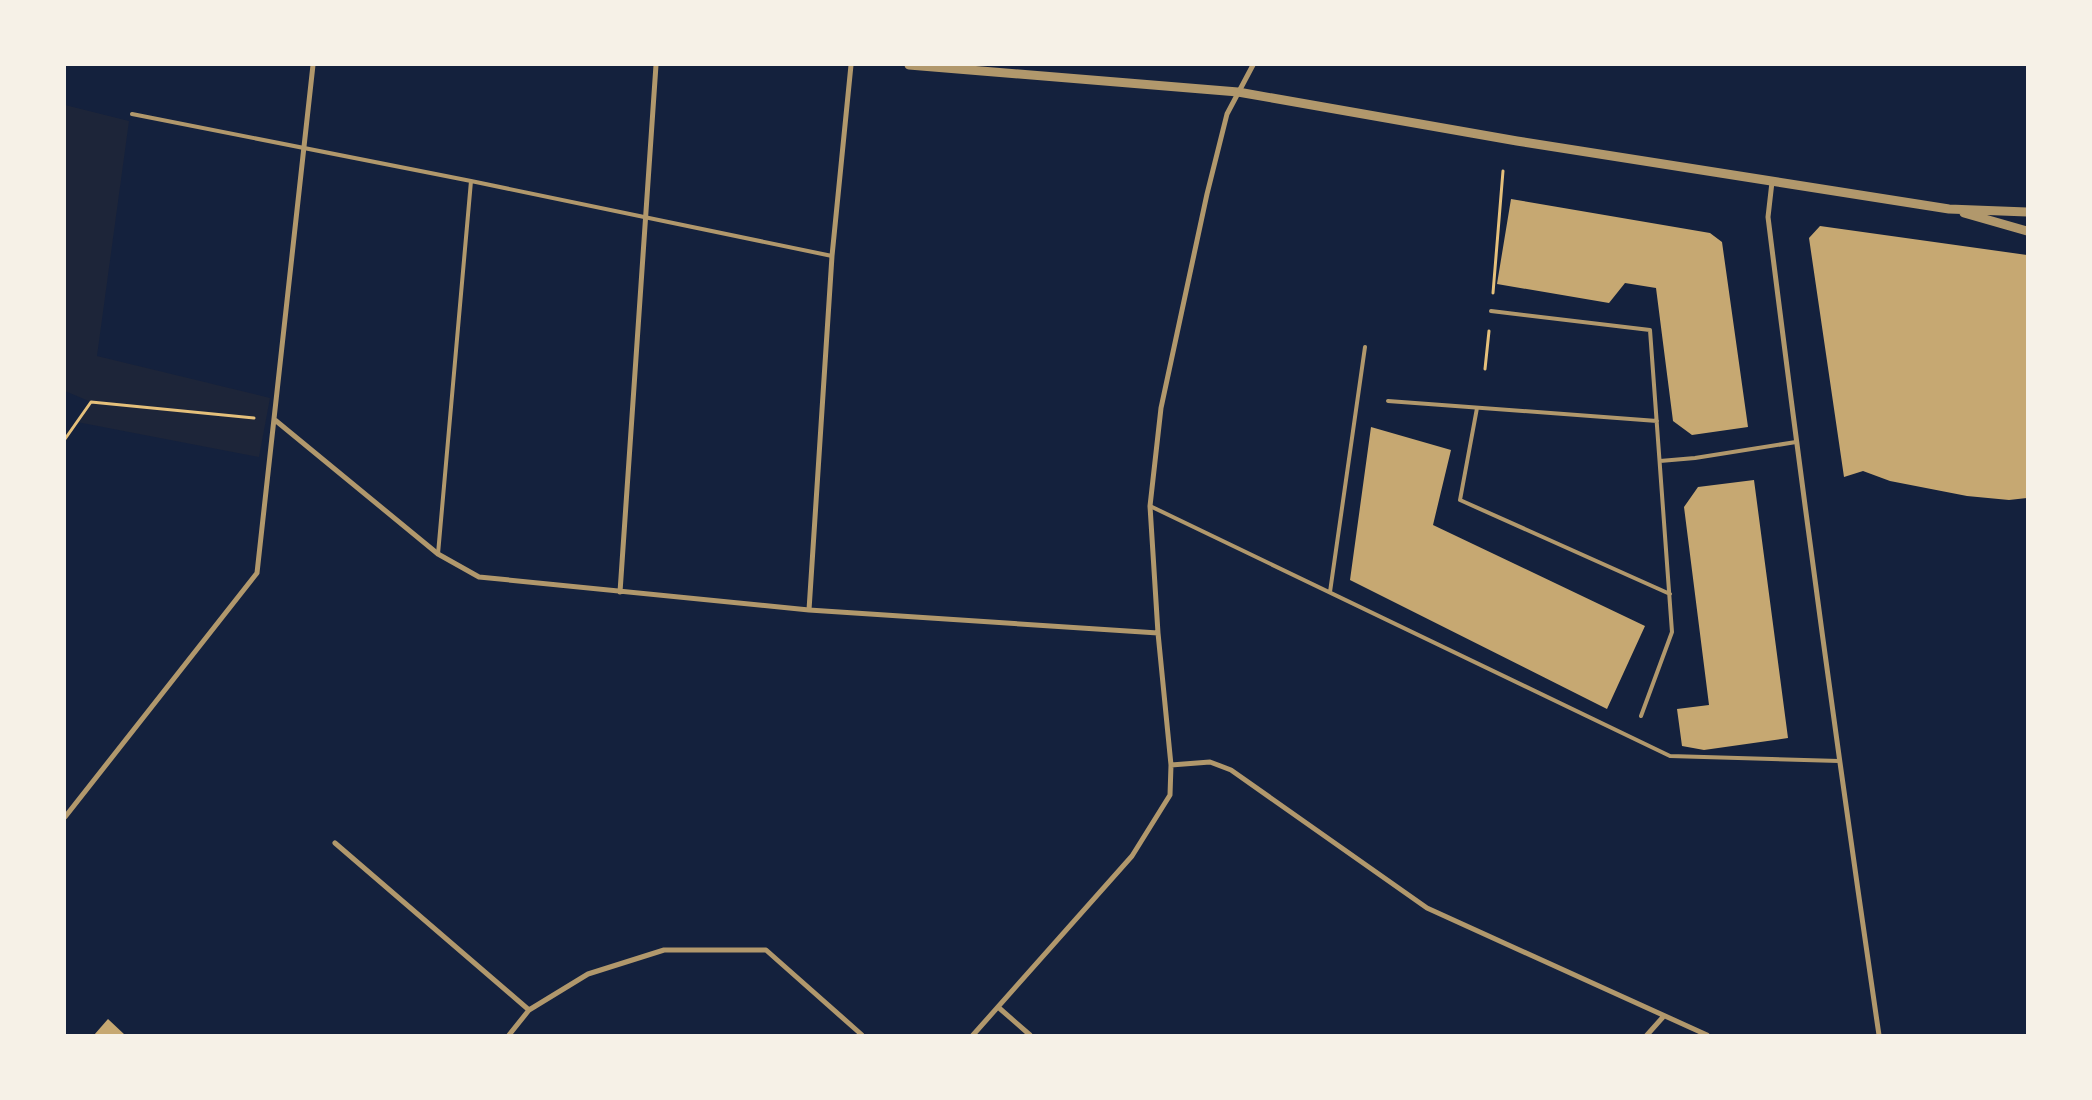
<svg xmlns="http://www.w3.org/2000/svg" width="2092" height="1100" viewBox="0 0 2092 1100" font-family="'Zilla Slab',serif">
<rect width="100%" height="100%" fill="#14213d"/>
<path fill="#1d2539" d="M 65,105 L 129,121 L 97,356 L 270,398 L 259,457 L 77,422 L 91,402 L 65,391 Z"/>
<path fill="#c6a872" d="M 1511,199 L 1710,233 L 1722,242 L 1748,427 L 1692,435 L 1673,421 L 1656,288 L 1625,283 L 1609,303 L 1497,284 Z
M 1820,226 L 2027,255 L 2027,498 L 2009,500 L 1967,496 L 1890,481 L 1863,471 L 1844,477 L 1809,238 Z
M 1371,427 L 1451,450 L 1433,525 L 1645,626 L 1607,709 L 1350,580 Z
M 1754,480 L 1788,738 L 1704,750 L 1682,746 L 1677,709 L 1709,705 L 1684,507 L 1698,487 Z
M 108,1019 L 125,1035 L 94,1035 Z"/>
<g fill="none" stroke-linecap="round" stroke-linejoin="round">
<path stroke="#e5c07b" stroke-width="3" d="M 1493,293 L 1503,171
M 1485,369 L 1489,331
M 65,439 L 91,402 L 254,418"/>
<path stroke="#b1986c" stroke-width="4" d="M 132,114 L 471,181 L 832,256
M 1491,311 L 1650,330 L 1672,632 L 1641,716
M 1388,401 L 1657,421
M 1477,408 L 1460,500 L 1670,594
M 1660,461 L 1695,458 L 1796,442
M 1150,506 L 1670,756 L 1839,761
M 438,554 L 471,181
M 1330,592 L 1365,347"/>
<path stroke="#b1986c" stroke-width="5" d="M 1772,182 L 1768,217 C 1802,490 1839,763 1879,1035
M 275,420 L 438,554 L 479,577 L 809,610 L 1158,633
M 620,592 L 656,65
M 809,610 L 832,256 L 851,65
M 1171,765 L 1210,762 L 1231,770 L 1427,908 L 1707,1035
M 65,817 L 257,573 L 313,65
M 335,843 L 529,1010
M 998,1007 L 1030,1035
M 509,1035 L 529,1010 L 588,974 L 664,950 L 766,950 L 862,1035
M 973,1035 L 1132,856 L 1170,795 L 1171,765 L 1158,633 L 1150,506 L 1161,408 L 1207,194 L 1227,114 L 1253,65
M 1647,1035 L 1663,1017"/>
<path stroke="#b1986c" stroke-width="9" d="M 909,65 L 1238,92 L 1517,141 L 1949,209 L 2027,212
M 1964,213 L 2027,231"/>
</g>
<rect width="2092" height="1100" fill="none" stroke="#f6f1e7" stroke-width="132"/>
</svg>
